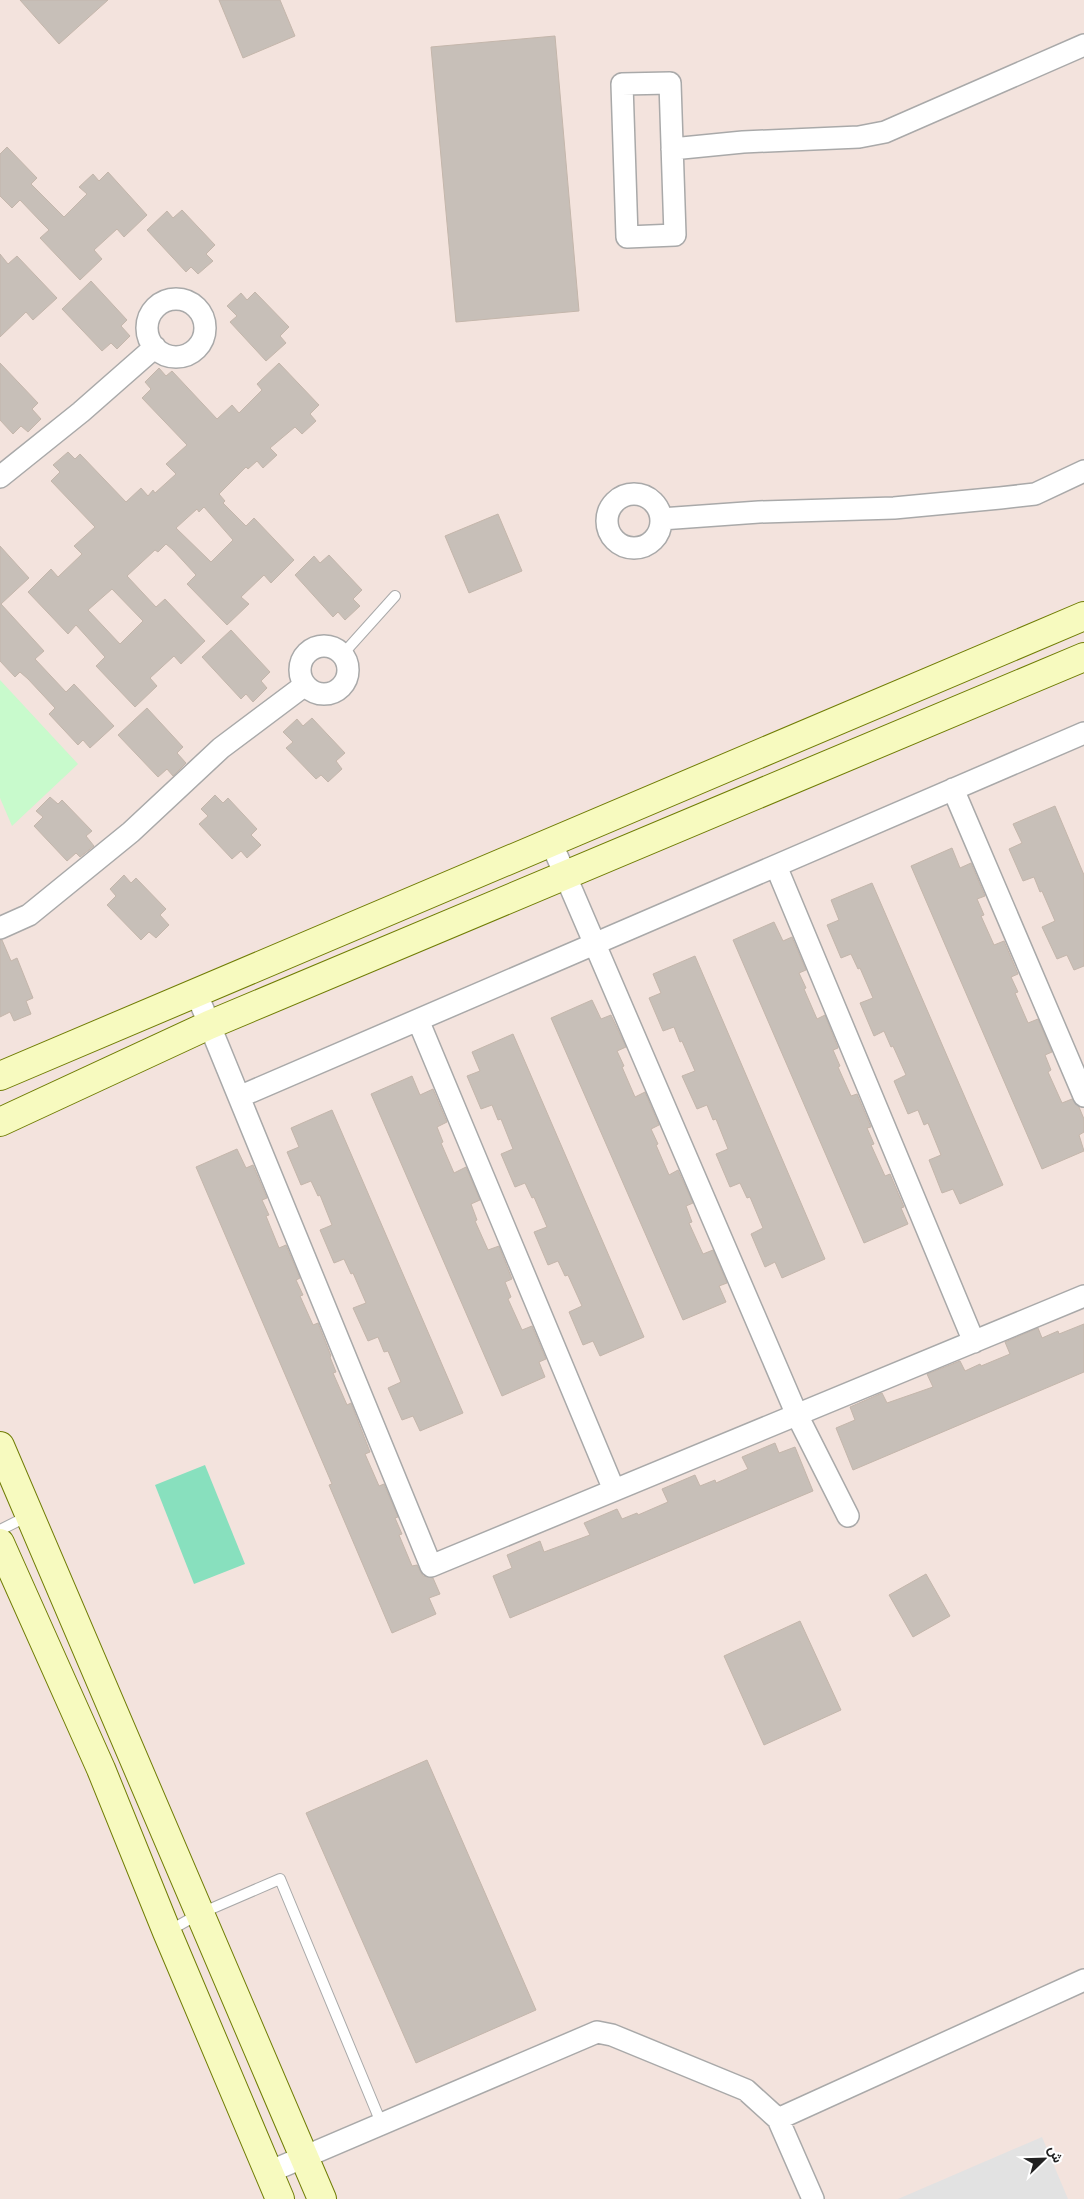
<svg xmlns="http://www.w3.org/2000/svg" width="1084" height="2199" viewBox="0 0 1084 2199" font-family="'Open Sans',Vazirmatn,sans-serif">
<rect width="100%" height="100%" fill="#f2efe9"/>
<path fill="#f3e3dd" d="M 0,0 L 1084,0 L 1084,2199 L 0,2199 Z"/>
<path fill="#c8facc" d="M 0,680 L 78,764 L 12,826 L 0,798 Z"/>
<path fill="#88e0be" d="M 205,1465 L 245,1564 L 194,1584 L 155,1485 Z"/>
<path fill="#e2e2e2" d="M 1042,2137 L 1068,2199 L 898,2199 Z"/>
<path fill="#c7bfb8" stroke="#c4b6ab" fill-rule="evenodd" d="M 20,0 L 108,0 L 59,44 Z
M 219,0 L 280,0 L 295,36 L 243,58 Z
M 555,36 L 579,311 L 456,322 L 431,47 Z
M 7,147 L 37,178 L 31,184 L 64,217 L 87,194 L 79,187 L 93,174 L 99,181 L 108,172 L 147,215 L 124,237 L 117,229 L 94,250 L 102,259 L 80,280 L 40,238 L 49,230 L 42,223 L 20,200 L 12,208 L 0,196 L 0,154 Z
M 182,210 L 215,245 L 206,254 L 213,261 L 198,274 L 191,267 L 186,272 L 147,230 L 167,211 L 173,218 Z
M 0,254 L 8,264 L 17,256 L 57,298 L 33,320 L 26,312 L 0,337 Z
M 91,281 L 127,320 L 121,326 L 130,336 L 117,349 L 111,343 L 102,351 L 62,309 Z
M 255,292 L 289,327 L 280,336 L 286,343 L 266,361 L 230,322 L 237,316 L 227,306 L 241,293 L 247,300 Z
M 0,363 L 38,403 L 32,409 L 41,419 L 28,432 L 21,426 L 13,434 L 0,420 Z
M 279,363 L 319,405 L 310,414 L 316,421 L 302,434 L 295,427 L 270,448 L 277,455 L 263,468 L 257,461 L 248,469 L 246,467 L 219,494 L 225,501 L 223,503 L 246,526 L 254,518 L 294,560 L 271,583 L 264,575 L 241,597 L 249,604 L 227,625 L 187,584 L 196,575 L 173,550 L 166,544 L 158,552 L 155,550 L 127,576 L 156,607 L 165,599 L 205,641 L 181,664 L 174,656 L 150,678 L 157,686 L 135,707 L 96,666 L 105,657 L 76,625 L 68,634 L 28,592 L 51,569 L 58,577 L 82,554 L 74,546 L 95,527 L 51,481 L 60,472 L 53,465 L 68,452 L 75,459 L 80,454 L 126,502 L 141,488 L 148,496 L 153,490 L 155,493 L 176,474 L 166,464 L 187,445 L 142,398 L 151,389 L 145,382 L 159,368 L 166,376 L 172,371 L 217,419 L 232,405 L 239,413 L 262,390 L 257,384 ZM 204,507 L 233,540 L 211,562 L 176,528 L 197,509 L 199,512 ZM 112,589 L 143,621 L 120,644 L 88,610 Z
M 498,514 L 522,571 L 469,593 L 445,536 Z
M 0,546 L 29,578 L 1,604 L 44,651 L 35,659 L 66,692 L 74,684 L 114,726 L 90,748 L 83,740 L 78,745 L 49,714 L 55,708 L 28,679 L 20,672 L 15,677 L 0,661 Z
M 329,555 L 362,590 L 353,599 L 360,606 L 345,620 L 338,612 L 333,617 L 295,575 L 314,556 L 320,563 Z
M 231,630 L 270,672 L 261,681 L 267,688 L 253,702 L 246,694 L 241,699 L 202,657 Z
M 147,708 L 183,747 L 177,753 L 186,763 L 173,776 L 167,769 L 158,777 L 118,735 Z
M 312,718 L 345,753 L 336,761 L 342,769 L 328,782 L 321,775 L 316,779 L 286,748 L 293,742 L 283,732 L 297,719 L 303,726 Z
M 215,795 L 223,803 L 228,798 L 257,829 L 251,835 L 261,845 L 247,858 L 241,851 L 232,859 L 199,824 L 208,816 L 201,809 Z
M 50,797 L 58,804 L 62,800 L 92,831 L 86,836 L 94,846 L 80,857 L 76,853 L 67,861 L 34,826 L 43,817 L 36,811 Z
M 1055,806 L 1084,875 L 1084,966 L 1074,970 L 1067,955 L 1057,959 L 1042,927 L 1055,921 L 1042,891 L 1040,892 L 1034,877 L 1023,881 L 1009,849 L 1022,843 L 1013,824 Z
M 952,848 L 960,868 L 971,863 L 985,896 L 977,899 L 984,915 L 981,916 L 994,945 L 1004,941 L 1018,974 L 1011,977 L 1018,992 L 1015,993 L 1028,1023 L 1038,1019 L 1052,1052 L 1045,1055 L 1051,1070 L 1048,1072 L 1062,1103 L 1072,1099 L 1079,1107 L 1084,1119 L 1084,1132 L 1079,1135 L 1084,1151 L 1042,1169 L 911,866 Z
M 124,875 L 131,883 L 136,878 L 166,909 L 160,915 L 169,925 L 156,938 L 149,932 L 141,940 L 107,905 L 116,896 L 110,889 Z
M 872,883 L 1003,1185 L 960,1204 L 953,1189 L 942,1193 L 929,1160 L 941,1155 L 928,1123 L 924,1125 L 918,1110 L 908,1114 L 894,1081 L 906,1075 L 893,1046 L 891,1047 L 884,1031 L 874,1036 L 860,1003 L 873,998 L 860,968 L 858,969 L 851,954 L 841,958 L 827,925 L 839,920 L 831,900 Z
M 774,922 L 783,941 L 792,937 L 806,970 L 799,973 L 806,988 L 804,989 L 817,1019 L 825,1015 L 838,1048 L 833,1050 L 840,1066 L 838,1067 L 851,1096 L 857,1094 L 871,1127 L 867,1128 L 874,1144 L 871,1145 L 885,1176 L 890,1174 L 904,1207 L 901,1208 L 908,1224 L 864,1243 L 733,940 Z
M 0,940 L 2,940 L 11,961 L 17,958 L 33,998 L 26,1001 L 31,1014 L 14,1021 L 10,1012 L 0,1017 Z
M 695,956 L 825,1259 L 782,1278 L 775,1262 L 765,1267 L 751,1234 L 763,1228 L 750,1197 L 747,1198 L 740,1183 L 730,1187 L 716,1154 L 728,1149 L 716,1119 L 713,1120 L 707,1105 L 697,1109 L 682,1076 L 695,1071 L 682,1041 L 680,1042 L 674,1027 L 663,1031 L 649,998 L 661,993 L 653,974 Z
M 592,1000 L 601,1019 L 611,1015 L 626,1047 L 617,1051 L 624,1066 L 622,1067 L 635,1097 L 645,1092 L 659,1125 L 651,1129 L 658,1144 L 656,1145 L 669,1175 L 678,1170 L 693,1203 L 686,1206 L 692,1222 L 689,1223 L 703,1254 L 713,1250 L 727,1283 L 719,1286 L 726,1302 L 683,1320 L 551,1018 Z
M 513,1034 L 644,1337 L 600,1356 L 593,1341 L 583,1345 L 569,1312 L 582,1306 L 568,1275 L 565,1276 L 558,1261 L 548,1265 L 534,1232 L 547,1227 L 534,1197 L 532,1198 L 525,1183 L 515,1187 L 501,1154 L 513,1149 L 501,1119 L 498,1120 L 492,1105 L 481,1109 L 467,1076 L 480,1071 L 472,1052 Z
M 412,1076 L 420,1095 L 433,1089 L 447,1122 L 437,1127 L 443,1142 L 441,1143 L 454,1173 L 466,1167 L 480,1200 L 471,1204 L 477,1220 L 475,1221 L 488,1250 L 499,1246 L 512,1279 L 505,1282 L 511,1297 L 508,1299 L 522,1330 L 532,1326 L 546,1359 L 539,1362 L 545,1377 L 502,1396 L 371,1094 Z
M 332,1110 L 463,1413 L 420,1431 L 413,1416 L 402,1420 L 388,1388 L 401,1382 L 388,1351 L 384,1352 L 378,1337 L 368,1341 L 353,1308 L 366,1303 L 353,1273 L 351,1274 L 344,1259 L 334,1263 L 320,1230 L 332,1225 L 320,1195 L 318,1196 L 311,1181 L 301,1185 L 287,1152 L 299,1147 L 291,1128 Z
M 237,1149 L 246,1168 L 253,1165 L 267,1198 L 262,1200 L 269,1215 L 266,1216 L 279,1248 L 286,1245 L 300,1278 L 296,1280 L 303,1295 L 300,1296 L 313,1325 L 318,1323 L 331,1356 L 330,1357 L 336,1372 L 333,1373 L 347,1405 L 351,1403 L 370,1452 L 365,1454 L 379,1486 L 384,1484 L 398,1517 L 395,1518 L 402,1534 L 399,1535 L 412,1566 L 417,1565 L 423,1576 L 433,1578 L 440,1594 L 429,1598 L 436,1614 L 392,1633 L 329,1485 L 332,1484 L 196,1167 Z
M 1084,1324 L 1084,1372 L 853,1470 L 836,1428 L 855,1420 L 850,1407 L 882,1393 L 887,1403 L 933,1387 L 927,1374 L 960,1361 L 965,1371 L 980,1364 L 981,1366 L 1010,1354 L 1005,1342 L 1038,1328 L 1042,1338 L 1058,1331 L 1059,1334 Z
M 775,1443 L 779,1453 L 795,1447 L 813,1491 L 510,1618 L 493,1576 L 512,1568 L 507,1555 L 540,1541 L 544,1552 L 590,1535 L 584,1523 L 617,1509 L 622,1519 L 637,1513 L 638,1515 L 668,1502 L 662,1489 L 695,1475 L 700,1486 L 715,1480 L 716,1483 L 748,1469 L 742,1457 Z
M 926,1574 L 950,1616 L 913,1637 L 889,1595 Z
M 800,1621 L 841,1710 L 764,1745 L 724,1656 Z
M 427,1760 L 536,2010 L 416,2063 L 306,1813 Z"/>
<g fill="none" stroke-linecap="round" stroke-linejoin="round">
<defs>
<path id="lane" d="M 342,655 L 395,596
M 0,1530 L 28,1516
M 167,1932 L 199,1914 L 280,1879 L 382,2125"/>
<path id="street" d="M 670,83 L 675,235 L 627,237 L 622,84 Z
M 672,149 L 743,142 L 859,137 L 885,132 L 1084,45
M147 328a29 29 0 1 1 58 0a29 29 0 1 1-58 0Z
M 0,477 L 81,412 L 155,347
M607 521a27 27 0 1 1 54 0a27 27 0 1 1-54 0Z
M 661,519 L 759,512 L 894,508 L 1000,498 L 1035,494 L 1084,471
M300 670a24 24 0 1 1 48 0a24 24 0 1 1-48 0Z
M 953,789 L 1084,1096
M 551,842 L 797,1415 L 848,1516
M 776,866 L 974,1342
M 0,928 L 29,915 L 131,832 L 221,748 L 305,685
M 196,992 L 431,1566 L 1084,1296
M 418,1020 L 614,1490
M 239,1097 L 1084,733
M 778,2119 L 1084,1980
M 269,2172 L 597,2032 L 612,2035 L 746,2090 L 778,2119 L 813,2199"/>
<path id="secondary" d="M 0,1076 L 1084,616
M 0,1122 L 209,1025 L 1084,657
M 0,1446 L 322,2199
M 0,1543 L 101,1769 L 167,1932 L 280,2199"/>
</defs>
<use href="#lane" stroke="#a9a9a9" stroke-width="12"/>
<use href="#street" stroke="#a9a9a9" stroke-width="24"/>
<use href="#secondary" stroke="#707d05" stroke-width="30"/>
<use href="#lane" stroke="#fff" stroke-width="10"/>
<use href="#street" stroke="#fff" stroke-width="21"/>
<use href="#secondary" stroke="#f7fabf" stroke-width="28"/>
</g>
<g transform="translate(1044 2159) rotate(67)" stroke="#ffffff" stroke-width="4" paint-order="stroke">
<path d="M0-4L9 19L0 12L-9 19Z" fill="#222222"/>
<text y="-8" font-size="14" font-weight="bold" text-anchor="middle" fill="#222222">ش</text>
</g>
</svg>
